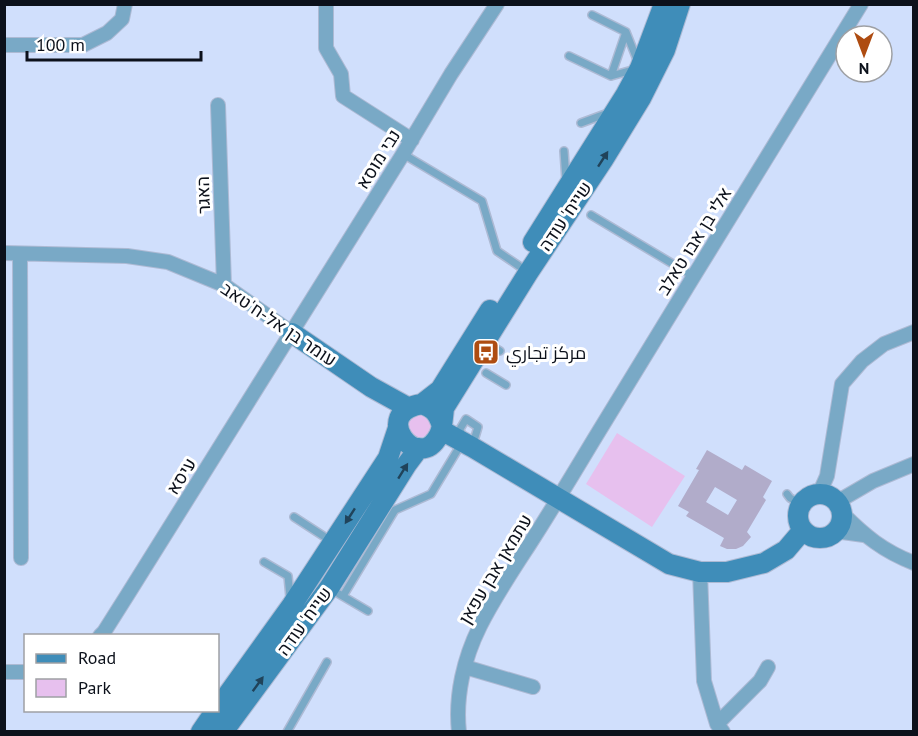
<svg xmlns="http://www.w3.org/2000/svg" width="918" height="736" viewBox="0 0 918 736" font-family="'PT Sans',Cairo,Heebo,sans-serif">
<rect width="100%" height="100%" fill="#d0dffc"/>
<path fill="#e7c0ee" d="M 426,413 L 433,428 C 421,447 402,435 410,417 Z
M 617,433 L 685,476 L 652,527 L 586,484 Z"/>
<path fill="#b1acca" fill-rule="evenodd" d="M 707,450 L 742,470 L 745,465 L 772,481 L 763,497 L 766,500 L 747,532 L 751,537 L 743,546 L 736,549 L 727,549 L 720,546 L 724,538 L 686,516 L 689,512 L 678,506 L 699,470 L 696,469 ZM 715,487 L 737,500 L 728,515 L 706,502 Z"/>
<g fill="none" stroke-linecap="round" stroke-linejoin="round">
<defs>
<path id="lane" d="M 592,15 L 626,32 L 638,62
M 569,56 L 611,76 L 636,69
M 611,76 L 626,32
M 581,123 L 608,113
M 564,151 L 566,180
M 403,154 L 482,201 L 497,251 L 519,266
M 591,215 L 693,276
M 487,343 L 500,351
M 486,373 L 506,385
M 787,494 L 790,498 L 801,504
M 294,517 L 331,541
M 264,562 L 288,576 L 290,597
M 339,594 L 368,611
M 343,596 L 395,510 L 431,494 L 463,441 L 460,429 L 466,419 L 478,427 L 473,444
M 287,732 L 327,662"/>
<path id="street" d="M 326,4 L 326,48 L 341,74 L 343,96 L 412,140
M 4,45 L 83,45 L 107,33 L 122,19 L 125,4
M 218,105 L 224,285
M 4,253 L 127,256 L 168,262 L 224,285 L 292,333
M 20,254 L 21,558
M 819,494 L 827,476 L 842,384 L 862,361 L 884,344 L 914,332
M 837,502 L 873,481 L 914,464
M 842,513 C 865,536 883,551 914,563
M 835,531 L 864,535
M 700,572 L 704,681 L 717,724 L 723,732
M 100,636 L 104,632 L 128,594 L 403,154 L 451,74 L 497,4
M 465,667 L 533,687
M 4,672 L 26,672
M 717,724 L 760,681 L 768,667
M 459,732 C 455,696 464,658 480,626 C 494,598 512,571 529,545 C 551,511 572,476 593,441 C 682,295 771,150 861,4"/>
<path id="secondary" d="M 533,242 L 626,94 L 640,68 L 664,4
M 292,333 L 371,387 L 409,408
M 422,404 L 440,390 L 490,310
M 441,423 C 437,412 433,408 422,404 C 369,412 418,476 439,435 C 443,427 443,416 444,408 L 528,273 L 603,160 L 641,98 L 665,50 L 680,4
M 441,430 L 472,447 L 669,564 L 700,572 L 727,572 L 764,563 L 786,550 L 803,530
M798 516a22 22 0 1 1 44 0a22 22 0 1 1-44 0Z
M 218,708 L 292,605 L 388,458 L 398,428
M 201,732 L 216,710
M 223,732 L 329,588 L 407,464 L 419,448"/>
</defs>
<use href="#lane" stroke="#adbad4" stroke-width="10"/>
<use href="#street" stroke="#adbad4" stroke-width="16"/>
<use href="#secondary" stroke="#adbad4" stroke-width="22"/>
<use href="#lane" stroke="#79a9c6" stroke-width="7"/>
<use href="#street" stroke="#79a9c6" stroke-width="14"/>
<use href="#secondary" stroke="#3f8db9" stroke-width="20"/>
</g>
<defs><path id="oneway-solid" d="M-6-.8H1V-3.2L6.5 0L1 3.2V.8H-6Z" transform="scale(1.5)"/></defs>
<g fill="#20435a">
<use href="#oneway-solid" transform="translate(603 159) rotate(-57)"/>
<use href="#oneway-solid" transform="translate(403 471) rotate(-58)"/>
<use href="#oneway-solid" transform="translate(350 516) rotate(123)"/>
<use href="#oneway-solid" transform="translate(258 684) rotate(-54)"/>
</g>
<defs>
<symbol id="bus-square" viewBox="-11 -11 22 22"><rect x="-9" y="-9" width="18" height="18" rx="4" fill="#ae4c11" stroke="#fff"/><path d="M-5-6H5V4H4V6H2V4H-2V6H-4V4H-5ZM-3.5-4V0h7V-4ZM-3.5 1.2v1.5H-2V1.2ZM2 1.2v1.5H3.5V1.2Z" fill="#fff"/></symbol>
</defs>
<g fill-rule="evenodd">
<use href="#bus-square" x="471" y="337" width="30" height="30"/>
</g>
<g text-anchor="middle" dominant-baseline="central" stroke-width="6" stroke-linejoin="round" paint-order="stroke">
<g font-size="18" fill="#0c111b" stroke="#fff">
<text transform="translate(378 159) rotate(-58)">נבי מוסא</text>
<text transform="translate(203 195) rotate(-92)">האגר</text>
<text transform="translate(565 216) rotate(-56)">שייח' עודה</text>
<text transform="translate(694 241) rotate(-58)">אלי בן אבו טאלב</text>
<text transform="translate(279 324) rotate(34)">עומר בן אל-ח'טאב</text>
<text transform="translate(181 476) rotate(-58)">עיסא</text>
<text transform="translate(495 569) rotate(-59)">עתמאן אבן עפאן</text>
<text transform="translate(304 621) rotate(-54)">שייח' עודה</text>
</g>
<g font-size="18" fill="#0c111b" stroke="#fff" text-anchor="start">
<text x="506" y="352">مركز تجاري</text>
</g>
</g>
<rect width="918" height="736" fill="none" stroke="#0c111b" stroke-width="12"/>
<rect x="24" y="634" width="195" height="78" fill="#ffffff" stroke="#9ea0a4" stroke-width="1.5"/>
<rect x="36" y="654" width="30" height="9" fill="#3f8db9" stroke="#9ea0a4" stroke-width="1.5"/>
<text x="78" y="664" font-size="18" fill="#0c111b">Road</text>
<rect x="36" y="679" width="30" height="18" fill="#e7c0ee" stroke="#9ea0a4" stroke-width="1.5"/>
<text x="78" y="694" font-size="18" fill="#0c111b">Park</text>
<g transform="translate(864 54) rotate(180)"><circle r="28" fill="#ffffff" stroke="#9ea0a4" stroke-width="1.5"/>
<path d="M0-4.5L10 22L0 15L-10 22Z" fill="#ae4c11"/>
<text y="-9" font-size="16" font-weight="bold" text-anchor="middle" fill="#0c111b">N</text>
</g>
<path d="M27 51v9h174v-9" fill="none" stroke="#0c111b" stroke-width="3"/>
<text x="36" y="51" font-size="18" fill="#0c111b" stroke="#ffffff" stroke-width="4.5" paint-order="stroke">100 m</text>
</svg>
